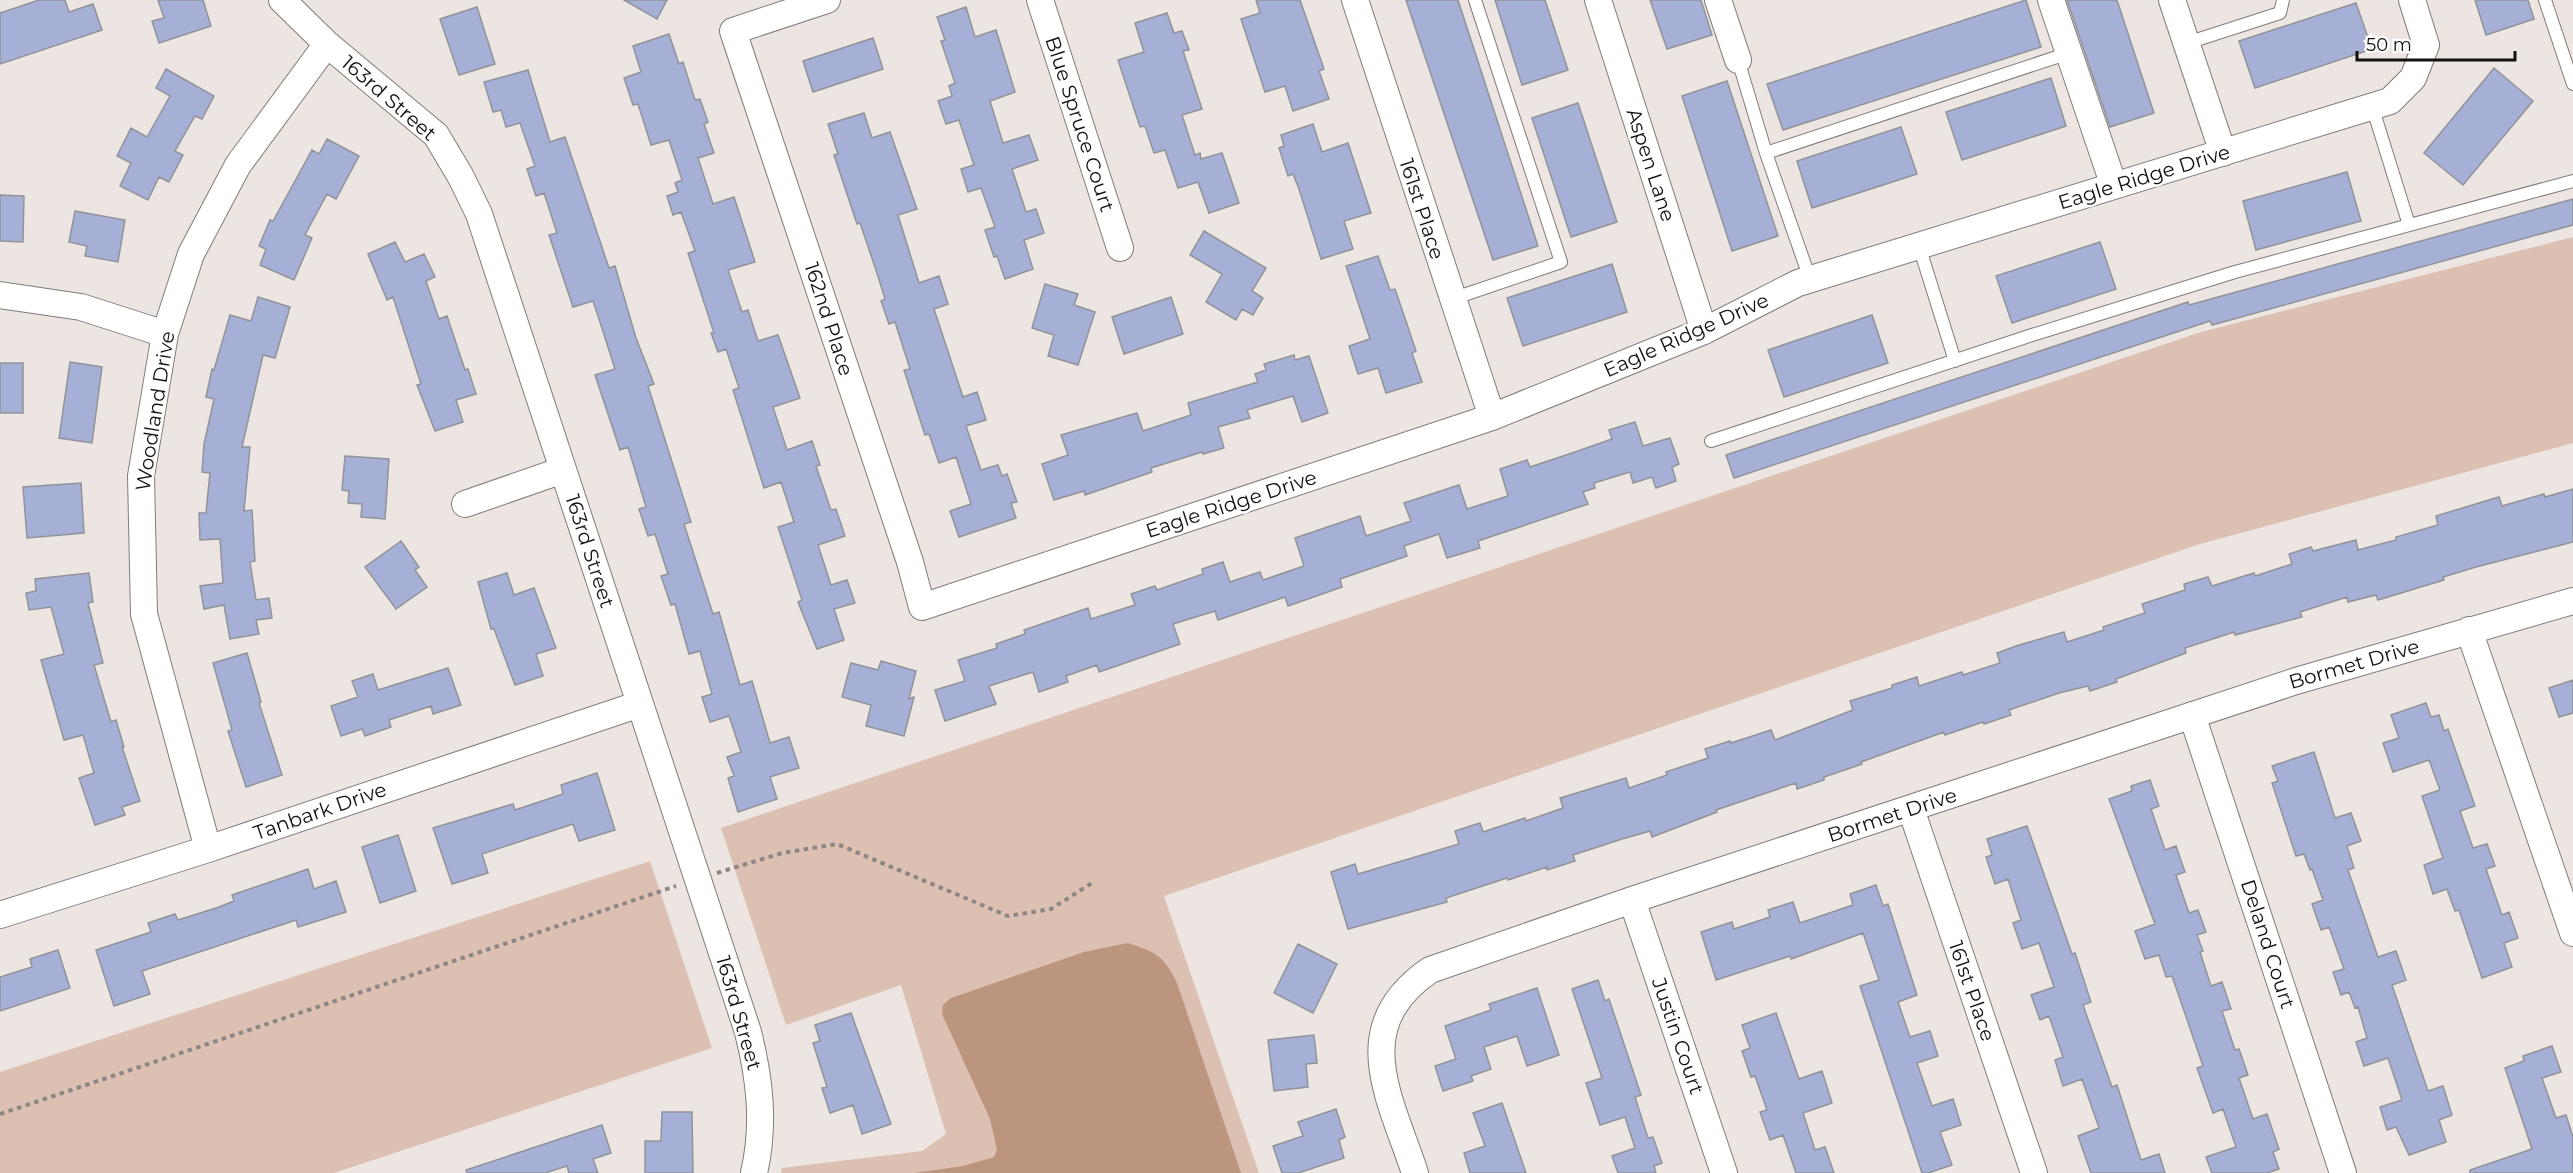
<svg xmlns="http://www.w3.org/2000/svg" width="2573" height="1173" viewBox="0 0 2573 1173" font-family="Montserrat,sans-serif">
<rect width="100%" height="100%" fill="#ece5e2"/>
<path fill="#dcc0b1" d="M 2573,237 L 2573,443 L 2200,544 L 1164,896 L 1259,1173 L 781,1173 L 782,1168 L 922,1151 L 946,1134 L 901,985 L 786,1025 L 721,828 L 2201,332 Z
M 650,861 L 712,1048 L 334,1173 L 0,1173 L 0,1072 Z"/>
<path fill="#bc957f" d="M 1128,943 C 1156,952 1164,956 1177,983 L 1241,1173 L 914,1173 L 963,1166 L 994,1157 L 997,1150 L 990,1119 L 942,1014 L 943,1005 L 951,998 L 1084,952 Z"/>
<path fill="#a6afd6" stroke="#919399" stroke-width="1.5" d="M 39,0 L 65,0 L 69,12 L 93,4 L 102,30 L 0,64 L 0,13 Z
M 158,0 L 203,0 L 211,26 L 159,43 L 152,21 L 164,18 Z
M 624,0 L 667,0 L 657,19 Z
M 1256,0 L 1300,0 L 1324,69 L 1319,71 L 1329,99 L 1293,111 L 1285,86 L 1265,92 L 1241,19 L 1260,13 Z
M 1406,0 L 1458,0 L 1538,246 L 1493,260 Z
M 1495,0 L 1545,0 L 1568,70 L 1522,85 Z
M 1650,0 L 1701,0 L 1712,35 L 1667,49 Z
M 2026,0 L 2041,47 L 1783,130 L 1767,84 Z
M 2067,0 L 2117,0 L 2154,113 L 2110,127 Z
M 2475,0 L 2528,0 L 2534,19 L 2486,35 Z
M 2356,3 L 2372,49 L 2255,88 L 2239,41 Z
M 477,7 L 495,64 L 459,75 L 440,19 Z
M 966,7 L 975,37 L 996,30 L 1015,92 L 990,101 L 1003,143 L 1029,135 L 1038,160 L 1012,169 L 1026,212 L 1036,209 L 1044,233 L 1024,240 L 1033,269 L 1005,279 L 997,256 L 994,257 L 985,230 L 995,227 L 981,188 L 968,192 L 961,169 L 974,165 L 959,120 L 946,124 L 938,101 L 952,96 L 949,86 L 955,83 L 941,41 L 945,40 L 937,17 Z
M 1167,13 L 1174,33 L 1182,31 L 1189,50 L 1183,51 L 1202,109 L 1182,115 L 1195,155 L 1200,153 L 1201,159 L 1222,153 L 1239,203 L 1209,213 L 1198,182 L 1178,188 L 1165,150 L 1154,153 L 1145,126 L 1140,127 L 1118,60 L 1144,52 L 1135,23 Z
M 669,34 L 679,64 L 683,62 L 695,100 L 700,99 L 708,122 L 704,124 L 714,153 L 698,158 L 713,204 L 734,197 L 755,262 L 728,270 L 742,312 L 748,310 L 758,341 L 778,335 L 800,398 L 773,407 L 787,450 L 812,441 L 820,465 L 816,466 L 831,510 L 836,509 L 845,536 L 818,545 L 831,585 L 847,580 L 855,603 L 834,609 L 844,640 L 817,649 L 798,602 L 802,600 L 778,527 L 794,522 L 781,482 L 764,488 L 733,390 L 739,388 L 726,349 L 718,352 L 711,333 L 714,333 L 688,253 L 695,251 L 681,212 L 673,215 L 667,196 L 678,192 L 675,183 L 682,180 L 669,140 L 651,145 L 638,104 L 633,105 L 624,78 L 641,72 L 633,46 Z
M 873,38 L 883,69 L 813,92 L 803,61 Z
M 2494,68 L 2533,101 L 2463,185 L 2424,153 Z
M 166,69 L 214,96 L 202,119 L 195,116 L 175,151 L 183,155 L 169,182 L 159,177 L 148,200 L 120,186 L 131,163 L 117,156 L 131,128 L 147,137 L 170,96 L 156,88 Z
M 528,70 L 550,142 L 565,137 L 609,268 L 615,266 L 636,338 L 654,384 L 648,386 L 691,522 L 684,524 L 713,614 L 719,612 L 740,685 L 752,681 L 770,743 L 789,737 L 799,768 L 770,777 L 777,799 L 738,812 L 728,778 L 734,776 L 727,757 L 741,752 L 729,716 L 710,722 L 702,697 L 712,694 L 700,651 L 689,654 L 675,604 L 671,605 L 661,576 L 668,574 L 655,534 L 648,536 L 639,509 L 646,507 L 628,447 L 620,450 L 595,375 L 615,369 L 600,322 L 593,301 L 573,307 L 549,235 L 557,233 L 544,193 L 536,196 L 527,169 L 535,166 L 520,123 L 506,127 L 501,110 L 493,112 L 484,82 Z
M 2051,78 L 2066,126 L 1962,160 L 1946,112 Z
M 1727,81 L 1778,236 L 1732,251 L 1682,96 Z
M 1578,103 L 1617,222 L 1571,237 L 1532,118 Z
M 864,113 L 872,138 L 890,132 L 917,209 L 898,215 L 919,283 L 939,276 L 948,304 L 934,309 L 963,397 L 977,392 L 986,420 L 966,426 L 981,470 L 998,465 L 1002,476 L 1007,474 L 1017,502 L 1011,503 L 1016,518 L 959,537 L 950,511 L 971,504 L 956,457 L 939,463 L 929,434 L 925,435 L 904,370 L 910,369 L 895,322 L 889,324 L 881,301 L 885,299 L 876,270 L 860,223 L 857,224 L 834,155 L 838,154 L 828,124 Z
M 1313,124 L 1322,152 L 1348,143 L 1371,213 L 1344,221 L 1353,249 L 1321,259 L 1299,189 L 1293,174 L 1288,176 L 1279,148 L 1284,146 L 1281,135 Z
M 1901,127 L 1917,174 L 1812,208 L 1797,161 Z
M 327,139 L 359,156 L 336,199 L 327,194 L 305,235 L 312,238 L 294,280 L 260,265 L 266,249 L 259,246 L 270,220 L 273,221 L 312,150 L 319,154 Z
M 2347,172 L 2361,221 L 2256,250 L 2243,201 Z
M 0,195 L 24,196 L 23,242 L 0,241 Z
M 2573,199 L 2573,225 L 2212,325 L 2210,321 L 1734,478 L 1726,455 L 2188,302 L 2189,305 Z
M 75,211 L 125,220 L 118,262 L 85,256 L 87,246 L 69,242 Z
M 1204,231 L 1266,268 L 1252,291 L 1263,298 L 1253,315 L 1242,309 L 1236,320 L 1206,302 L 1222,274 L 1190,255 Z
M 395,242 L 405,262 L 424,254 L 435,277 L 426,281 L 439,319 L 447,316 L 465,370 L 468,369 L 476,394 L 456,400 L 463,422 L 435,431 L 417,385 L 421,384 L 393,297 L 387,300 L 368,254 Z
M 2100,242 L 2116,289 L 2012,323 L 1996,276 Z
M 1378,256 L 1390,290 L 1395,289 L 1408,327 L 1416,351 L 1412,353 L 1422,382 L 1386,393 L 1378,368 L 1358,374 L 1349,346 L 1370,339 L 1346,266 Z
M 1612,264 L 1627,312 L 1523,346 L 1507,298 Z
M 1045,284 L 1078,294 L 1074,305 L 1095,312 L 1078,365 L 1048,356 L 1054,335 L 1032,328 Z
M 258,297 L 290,307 L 275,358 L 263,355 L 242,447 L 250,447 L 244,511 L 252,510 L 255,561 L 250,562 L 256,600 L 269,598 L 272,618 L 256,620 L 259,634 L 230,639 L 224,605 L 204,609 L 200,586 L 223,583 L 220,539 L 200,540 L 199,513 L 206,513 L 210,473 L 202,472 L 204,444 L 214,399 L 206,397 L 212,369 L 214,370 L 230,315 L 251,321 Z
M 1171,297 L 1183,334 L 1124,354 L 1112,317 Z
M 1872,315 L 1888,363 L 1784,397 L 1768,350 Z
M 1294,355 L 1295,360 L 1309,356 L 1328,413 L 1302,422 L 1293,396 L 1247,410 L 1250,418 L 1218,427 L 1224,448 L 1203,454 L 1202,452 L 1151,468 L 1152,472 L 1085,495 L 1084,491 L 1054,500 L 1042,464 L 1068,455 L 1061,435 L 1137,413 L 1143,431 L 1191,415 L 1188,403 L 1258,382 L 1255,374 L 1266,370 L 1264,364 Z
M 70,362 L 102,367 L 92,443 L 59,438 Z
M 0,363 L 23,363 L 23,413 L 0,413 Z
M 1635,422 L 1643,446 L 1670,438 L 1679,464 L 1672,467 L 1676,481 L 1656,488 L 1652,477 L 1633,483 L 1630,472 L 1594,483 L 1595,488 L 1583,492 L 1588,504 L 1478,541 L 1480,548 L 1447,558 L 1439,534 L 1404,546 L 1407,556 L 1340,579 L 1342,587 L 1288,606 L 1285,597 L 1218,620 L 1215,611 L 1173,624 L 1180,644 L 1099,672 L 1097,665 L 1066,676 L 1068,682 L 1039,692 L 1033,672 L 989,686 L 996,704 L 945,721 L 935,690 L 965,681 L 958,660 L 997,648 L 996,644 L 1025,634 L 1024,630 L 1088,608 L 1091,619 L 1135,605 L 1131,594 L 1155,586 L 1157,590 L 1203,574 L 1202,569 L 1223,562 L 1230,582 L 1260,572 L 1263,580 L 1304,566 L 1295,538 L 1360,516 L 1366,536 L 1411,521 L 1404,503 L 1459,485 L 1467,509 L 1508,496 L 1500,469 L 1527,460 L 1530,467 L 1575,452 L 1612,439 L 1609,430 Z
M 345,456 L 389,459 L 385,519 L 361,517 L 362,504 L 348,503 L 349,491 L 342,490 Z
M 81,483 L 84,533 L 27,538 L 23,487 Z
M 2573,489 L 2573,542 L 2476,567 L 2443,577 L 2444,580 L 2378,600 L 2376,595 L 2348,602 L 2347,597 L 2300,612 L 2302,617 L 2235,635 L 2234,632 L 2185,648 L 2186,653 L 2116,679 L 2117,682 L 2090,691 L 2088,686 L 2059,693 L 2009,710 L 2011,715 L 1984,724 L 1983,722 L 1945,735 L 1944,732 L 1861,762 L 1862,764 L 1824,777 L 1824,780 L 1797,789 L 1796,783 L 1716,810 L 1717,812 L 1652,837 L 1650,831 L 1622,839 L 1573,855 L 1575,861 L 1547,870 L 1547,867 L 1508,880 L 1507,878 L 1446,898 L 1447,902 L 1348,929 L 1331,872 L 1355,864 L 1358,874 L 1459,844 L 1455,831 L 1480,823 L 1483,832 L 1525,818 L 1526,821 L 1563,808 L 1560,798 L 1626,778 L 1629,788 L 1667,775 L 1666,772 L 1708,758 L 1705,749 L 1730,741 L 1731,743 L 1771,730 L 1775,740 L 1853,710 L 1850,701 L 1892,688 L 1892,685 L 1917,677 L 1919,686 L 1962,672 L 1963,675 L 2000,663 L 1997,653 L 2019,645 L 2064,632 L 2067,642 L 2104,630 L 2103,627 L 2145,613 L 2142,604 L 2185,590 L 2184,584 L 2208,577 L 2212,586 L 2254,573 L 2255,576 L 2292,564 L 2289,554 L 2311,547 L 2313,551 L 2356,540 L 2358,550 L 2396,540 L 2396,537 L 2438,525 L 2436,516 L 2499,497 L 2502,506 L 2544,494 L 2545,497 Z
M 401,541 L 419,567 L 415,570 L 427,587 L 396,609 L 365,567 Z
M 89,573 L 93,602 L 88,603 L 103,663 L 94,665 L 111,722 L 116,720 L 124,747 L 122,747 L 140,801 L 122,807 L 125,815 L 95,825 L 79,778 L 94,773 L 83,735 L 64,740 L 41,660 L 64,654 L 51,607 L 29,610 L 26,593 L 36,591 L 35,579 Z
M 507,573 L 514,595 L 534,588 L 556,648 L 536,654 L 543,676 L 515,685 L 494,629 L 491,629 L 478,582 Z
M 247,653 L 261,702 L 259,703 L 282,775 L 246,787 L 228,731 L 232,730 L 213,663 Z
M 881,661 L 916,671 L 909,699 L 914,697 L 904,736 L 866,726 L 871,705 L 842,697 L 851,663 L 878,670 Z
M 448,668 L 461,705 L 433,714 L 431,706 L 389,720 L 391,727 L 365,736 L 362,729 L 341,736 L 331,706 L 358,697 L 352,681 L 373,674 L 378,690 Z
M 2573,680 L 2573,713 L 2559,717 L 2549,688 Z
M 2426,703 L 2431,717 L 2439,715 L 2444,731 L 2448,729 L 2475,806 L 2460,811 L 2473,848 L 2487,844 L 2495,866 L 2486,869 L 2502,915 L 2509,912 L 2518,938 L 2504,943 L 2512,967 L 2482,978 L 2459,910 L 2455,911 L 2447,889 L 2433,894 L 2424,865 L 2443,858 L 2422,796 L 2440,790 L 2429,760 L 2393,772 L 2383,743 L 2399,738 L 2391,715 Z
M 2314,752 L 2335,818 L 2351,813 L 2361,841 L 2347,846 L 2354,868 L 2348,870 L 2378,957 L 2396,951 L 2406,980 L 2392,985 L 2428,1091 L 2443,1086 L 2452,1115 L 2439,1120 L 2446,1142 L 2409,1155 L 2396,1127 L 2387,1130 L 2380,1107 L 2402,1100 L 2388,1058 L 2364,1066 L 2356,1042 L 2367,1038 L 2358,1007 L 2355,1008 L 2349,992 L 2341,995 L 2333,972 L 2344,969 L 2329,927 L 2321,930 L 2312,904 L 2323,900 L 2312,869 L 2310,870 L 2304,854 L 2296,856 L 2272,783 L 2278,781 L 2272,766 Z
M 597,773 L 615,830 L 579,841 L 573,824 L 482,854 L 488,873 L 452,884 L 433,828 L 513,804 L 515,810 L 563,794 L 561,785 Z
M 2150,780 L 2159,806 L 2151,809 L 2165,850 L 2176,846 L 2185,872 L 2176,875 L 2189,913 L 2198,910 L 2206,932 L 2197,935 L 2203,951 L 2200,952 L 2211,986 L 2222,982 L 2231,1009 L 2222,1011 L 2235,1050 L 2239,1049 L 2248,1075 L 2239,1078 L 2253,1119 L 2267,1114 L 2279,1149 L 2273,1152 L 2279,1169 L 2267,1173 L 2212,1173 L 2206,1157 L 2236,1147 L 2223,1109 L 2213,1113 L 2197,1068 L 2203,1066 L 2172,976 L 2166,977 L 2159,955 L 2145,959 L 2135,931 L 2155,924 L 2109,799 L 2132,791 L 2131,786 Z
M 2027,826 L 2072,954 L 2075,953 L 2091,1002 L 2083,1005 L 2112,1087 L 2117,1085 L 2141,1160 L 2159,1154 L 2165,1173 L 2091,1173 L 2078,1136 L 2099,1128 L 2082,1079 L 2063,1086 L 2055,1060 L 2063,1057 L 2049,1016 L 2040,1020 L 2031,995 L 2054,987 L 2039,943 L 2022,949 L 2013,923 L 2021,920 L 2008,879 L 1995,884 L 1986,857 L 1992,855 L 1987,839 Z
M 398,835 L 416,891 L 380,903 L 362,847 Z
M 308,869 L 314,889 L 336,881 L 346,912 L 298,927 L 296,920 L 142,971 L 150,994 L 114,1006 L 96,950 L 151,932 L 148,923 L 175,914 L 178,920 L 219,907 L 234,901 L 232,895 Z
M 1876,885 L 1883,906 L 1888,904 L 1917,995 L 1898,1002 L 1910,1037 L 1930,1031 L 1938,1056 L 1917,1063 L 1932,1106 L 1953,1099 L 1961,1125 L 1940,1132 L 1952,1165 L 1928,1173 L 1922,1173 L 1860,986 L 1879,980 L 1863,933 L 1791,959 L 1790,956 L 1716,980 L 1701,932 L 1732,922 L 1734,929 L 1770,917 L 1768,910 L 1793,902 L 1800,923 L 1853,905 L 1850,894 Z
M 1298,944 L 1337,964 L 1313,1013 L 1274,993 Z
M 58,950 L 70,988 L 0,1011 L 0,977 L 32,967 L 30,959 Z
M 1598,980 L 1605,1001 L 1609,999 L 1641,1095 L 1635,1097 L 1648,1138 L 1653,1137 L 1662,1163 L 1654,1166 L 1656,1173 L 1618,1173 L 1612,1156 L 1635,1148 L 1625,1117 L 1600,1125 L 1586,1083 L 1602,1078 L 1572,989 Z
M 1537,988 L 1559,1055 L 1527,1066 L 1517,1036 L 1484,1047 L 1491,1069 L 1471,1076 L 1473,1081 L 1443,1091 L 1435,1066 L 1456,1059 L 1445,1026 L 1491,1010 L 1489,1004 Z
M 851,1013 L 891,1124 L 862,1134 L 853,1105 L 830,1113 L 822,1088 L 827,1087 L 813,1043 L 820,1041 L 815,1025 Z
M 1776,1013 L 1799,1079 L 1822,1071 L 1832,1103 L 1803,1113 L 1815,1150 L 1825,1147 L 1834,1173 L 1796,1173 L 1783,1135 L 1770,1140 L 1760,1112 L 1767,1110 L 1755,1076 L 1751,1077 L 1742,1051 L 1750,1048 L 1742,1025 Z
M 1314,1035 L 1317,1063 L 1306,1064 L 1308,1087 L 1274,1091 L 1268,1040 Z
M 2552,1046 L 2561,1072 L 2542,1078 L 2556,1118 L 2566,1115 L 2573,1137 L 2573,1173 L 2470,1173 L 2470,1170 L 2532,1149 L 2505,1068 L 2524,1061 L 2523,1056 Z
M 1502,1103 L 1526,1173 L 1470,1173 L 1464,1153 L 1485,1146 L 1473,1113 Z
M 1336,1109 L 1345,1137 L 1339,1140 L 1344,1158 L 1298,1173 L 1282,1173 L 1273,1146 L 1303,1136 L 1298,1122 Z
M 662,1112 L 692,1112 L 693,1173 L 645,1173 L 645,1141 L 661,1141 Z
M 602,1125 L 611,1153 L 593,1159 L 598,1173 L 569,1173 L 567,1166 L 545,1173 L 467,1173 L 466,1170 Z"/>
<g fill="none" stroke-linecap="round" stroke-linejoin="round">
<defs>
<path id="service" d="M 2545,0 L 2573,84
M 2187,43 L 2280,13 L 2283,0
M 1738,60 L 1766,153 L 1810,279
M 2372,106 L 2409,225
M 1766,153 L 2069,53
M 1919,246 L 1955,361
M 1452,299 L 1561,262 L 1475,0
M 1711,441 L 2032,335 L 2235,272 L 2573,181"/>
<path id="minor" d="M 282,0 L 327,44 L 436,135 L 461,177 L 479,214 L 748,1032 C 760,1080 765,1125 754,1173
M 827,0 L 733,31 L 910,562 L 922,607 L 1492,417 L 1704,331 L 1798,283 L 2390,101 L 2413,78 L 2426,45 L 2412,0
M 1040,0 L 1120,248
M 1355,0 L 1492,417
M 1598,0 L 1704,331
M 1718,0 L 1738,60
M 2051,0 L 2114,186
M 2172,0 L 2223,153
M 0,295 L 81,307 L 165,334
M 465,504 L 563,470
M 2469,630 L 2573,933
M 2192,715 L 2343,1173
M 1911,809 L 2034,1173
M 208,849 L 144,614 L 141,476 L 165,334 L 191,254 L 238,165 L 327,44
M 1632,900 L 1724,1173
M 0,915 L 208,849 L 640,704
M 1415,1173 C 1390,1097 1347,1027 1430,970 L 1632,900 L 2296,681 L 2573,601"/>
</defs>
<use href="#service" stroke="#827c79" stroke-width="14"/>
<use href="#minor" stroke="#827c79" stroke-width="28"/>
<path stroke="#8c8785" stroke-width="4" stroke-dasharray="4.5 4.5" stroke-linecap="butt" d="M 717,873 L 782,853 L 837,844 L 1008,916 L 1051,909 L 1092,883
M 0,1114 L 676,886"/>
<use href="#service" stroke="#fff" stroke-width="12"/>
<use href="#minor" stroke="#fff" stroke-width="26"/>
</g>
<g text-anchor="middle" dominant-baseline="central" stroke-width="5" stroke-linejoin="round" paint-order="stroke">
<g font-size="20" fill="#13100f" stroke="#fff">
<text transform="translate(389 98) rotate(41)">163rd Street</text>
<text transform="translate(1080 124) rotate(72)">Blue Spruce Court</text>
<text transform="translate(1651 165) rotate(72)">Aspen Lane</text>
<text transform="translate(2144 177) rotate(-17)">Eagle Ridge Drive</text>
<text transform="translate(1422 209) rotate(72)">161st Place</text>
<text transform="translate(829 319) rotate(72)">162nd Place</text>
<text transform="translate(1686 335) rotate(-24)">Eagle Ridge Drive</text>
<text transform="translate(155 411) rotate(-81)">Woodland Drive</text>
<text transform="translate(1231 504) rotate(-18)">Eagle Ridge Drive</text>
<text transform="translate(590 551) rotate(72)">163rd Street</text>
<text transform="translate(2354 664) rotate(-16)">Bormet Drive</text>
<text transform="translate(320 811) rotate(-19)">Tanbark Drive</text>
<text transform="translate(1892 815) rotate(-18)">Bormet Drive</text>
<text transform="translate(2268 944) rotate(72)">Deland Court</text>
<text transform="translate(1972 991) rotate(71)">161st Place</text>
<text transform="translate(739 1013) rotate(74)">163rd Street</text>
<text transform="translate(1678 1036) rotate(71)">Justin Court</text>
</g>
</g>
<path d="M2357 51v9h158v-9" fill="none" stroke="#13100f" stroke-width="3"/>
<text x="2366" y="51" font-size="18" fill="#13100f" stroke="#ffffff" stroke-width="4.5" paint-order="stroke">50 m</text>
</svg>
